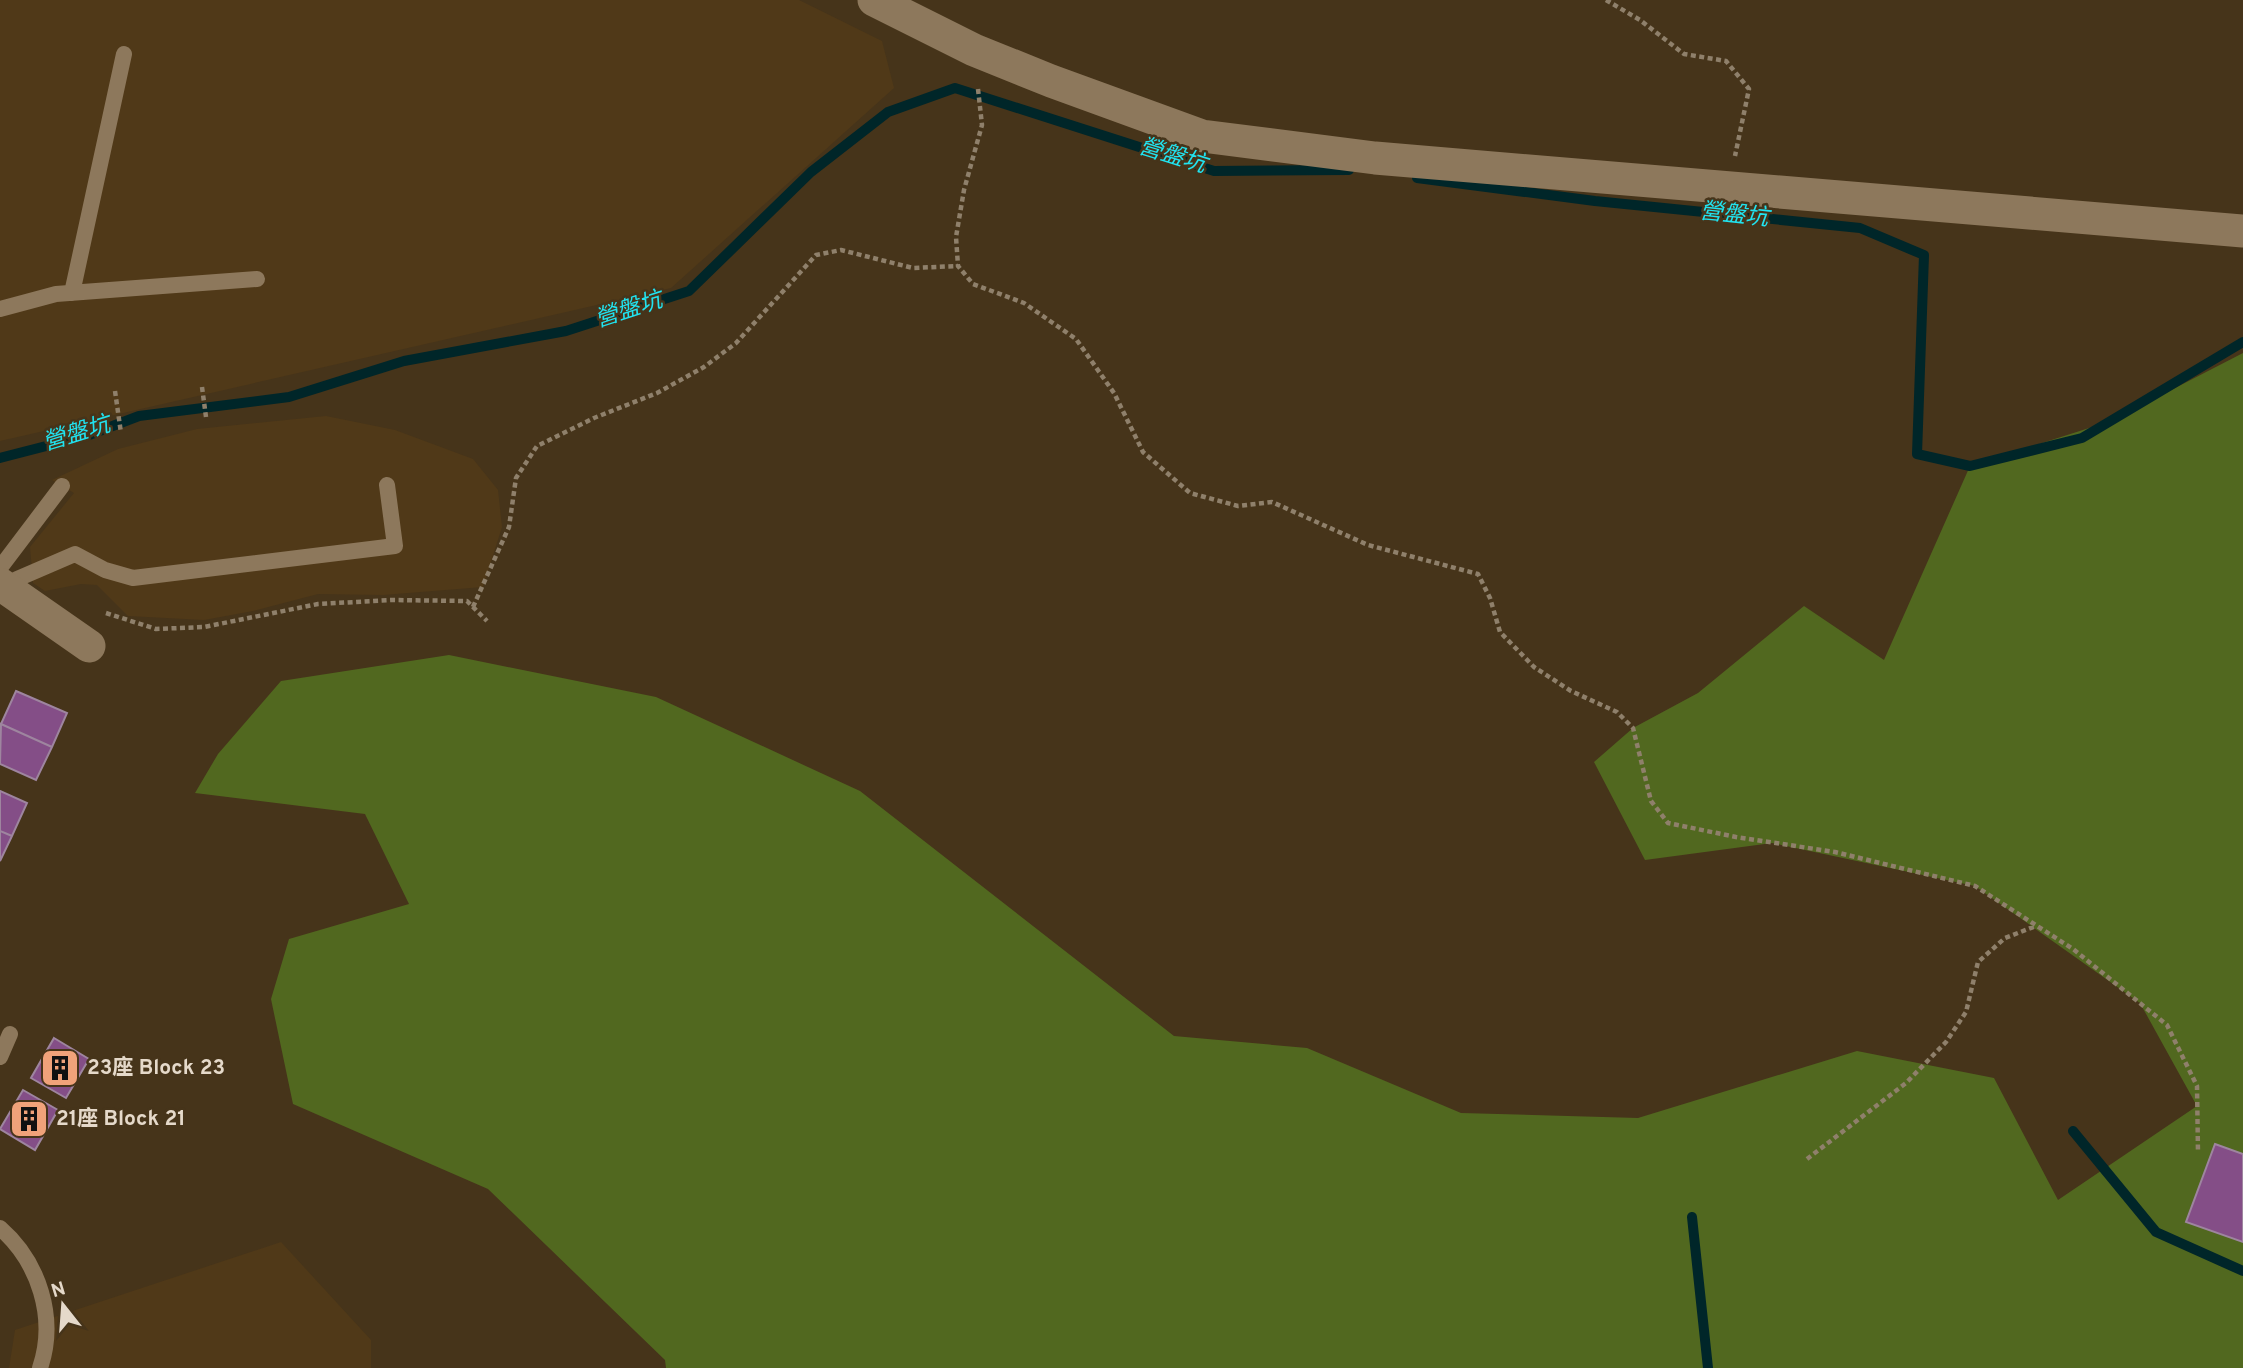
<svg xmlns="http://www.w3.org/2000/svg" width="2243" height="1368" viewBox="0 0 2243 1368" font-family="Overpass,'Noto Sans TC',sans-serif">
<rect width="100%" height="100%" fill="#46341a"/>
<path fill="#503918" d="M 0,0 L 799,0 L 882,41 L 894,88 L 671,288 L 0,441 Z
M 326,416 L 395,430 L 473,459 L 498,490 L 502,527 L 483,587 L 383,595 L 318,594 L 253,611 L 204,620 L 128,616 L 97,585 L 81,584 L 45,591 L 33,583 L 30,547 L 74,493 L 52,480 L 118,449 L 197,429 Z
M 281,1242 L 371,1340 L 371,1368 L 9,1368 L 15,1330 Z"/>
<path fill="#51681f" d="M 2243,353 L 2243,1368 L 666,1368 L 665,1360 L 488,1189 L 293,1104 L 271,999 L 289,939 L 409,904 L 365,814 L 195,793 L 218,754 L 281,681 L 449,655 L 656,697 L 860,791 L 1174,1036 L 1307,1048 L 1461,1113 L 1638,1118 L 1857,1051 L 1994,1078 L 2058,1200 L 2197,1106 L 2140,1003 L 1975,886 L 1772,843 L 1645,860 L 1594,762 L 1633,728 L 1698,693 L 1804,606 L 1884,660 L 1970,466 L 2111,421 Z"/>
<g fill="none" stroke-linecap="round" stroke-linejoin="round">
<path stroke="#002629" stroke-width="10" d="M 1417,178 L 1595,201 L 1860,228 L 1924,255 L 1917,454 L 1970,466 L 2082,438 L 2243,342
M 0,458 L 89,435 L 139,416 L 289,397 L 404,361 L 566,331 L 689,291 L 811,172 L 888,112 L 955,88 L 1214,171 L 1349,170
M 2073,1131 L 2156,1232 L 2243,1271
M 1692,1217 L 1708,1368"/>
</g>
<path fill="#844e87" stroke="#9e859f" stroke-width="2" d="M 16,691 L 67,713 L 52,747 L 1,724 Z
M 1,724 L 52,747 L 36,780 L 0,764 Z
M 0,791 L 27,803 L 12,836 L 0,831 Z
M 0,831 L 12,836 L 0,861 Z
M 54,1038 L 89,1059 L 66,1098 L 31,1078 Z
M 23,1090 L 58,1110 L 35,1150 L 0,1129 Z
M 2215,1144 L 2243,1154 L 2243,1242 L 2186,1222 Z"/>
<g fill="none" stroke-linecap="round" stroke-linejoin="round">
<path stroke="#8f806b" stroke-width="4.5" stroke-dasharray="5 3.5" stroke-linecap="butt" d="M 1606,0 L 1640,20 L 1684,54 L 1726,61 L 1749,89 L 1735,156
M 978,89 L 982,125 L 964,190 L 956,237 L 958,266 L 973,284 L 1024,303 L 1076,339 L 1114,393 L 1143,452 L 1190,493 L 1238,506 L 1272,502 L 1368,545 L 1478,574 L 1490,598 L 1500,632 L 1534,667 L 1571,691 L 1617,712 L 1633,728 L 1651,801 L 1668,823 L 1736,837 L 1835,852 L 1975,886 L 2073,949 L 2167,1025 L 2197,1086 L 2198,1153
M 202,387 L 206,417
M 115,391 L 121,433
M 473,607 L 509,527 L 516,478 L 537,446 L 594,418 L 657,393 L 704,367 L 736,343 L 816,255 L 841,250 L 913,268 L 958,266
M 106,613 L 156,629 L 204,627 L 318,604 L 392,600 L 467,601 L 487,621
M 1807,1159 L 1906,1083 L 1946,1042 L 1966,1012 L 1978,962 L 2005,938 L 2036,926"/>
<path stroke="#8d785c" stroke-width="16" d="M 72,293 L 124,54
M 0,309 L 56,294 L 257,279
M 0,568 L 62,486
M 7,589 L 17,579 L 75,554 L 105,570 L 133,578 L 395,546 L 387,485
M 0,1057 L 10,1034
M 0,1228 C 39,1262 57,1318 40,1368"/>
<path stroke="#8d785c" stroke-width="33" d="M 874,0 L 974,50 L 1051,81 L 1202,136 L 1375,158 L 2243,231
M 0,584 L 89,646"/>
</g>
<defs>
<symbol id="building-square" viewBox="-11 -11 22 22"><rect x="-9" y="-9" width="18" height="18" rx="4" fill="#f0a27a" stroke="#46341a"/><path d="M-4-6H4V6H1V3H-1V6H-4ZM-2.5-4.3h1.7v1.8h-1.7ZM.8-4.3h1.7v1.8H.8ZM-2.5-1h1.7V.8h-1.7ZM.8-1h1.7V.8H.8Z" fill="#111"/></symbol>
</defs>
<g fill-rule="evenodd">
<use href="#building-square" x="38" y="1046" width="44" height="44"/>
<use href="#building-square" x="7" y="1097" width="44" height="44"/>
</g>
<g text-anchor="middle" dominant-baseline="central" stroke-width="5" stroke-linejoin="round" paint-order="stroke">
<g font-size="21" font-weight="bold" fill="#e5d9ca" stroke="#46341a" text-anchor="start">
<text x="87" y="1068">23座 Block 23</text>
<text x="56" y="1119">21座 Block 21</text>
</g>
<g font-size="23" font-style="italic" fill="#21e3f0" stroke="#46341a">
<text transform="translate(1172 157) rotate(17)">營盤坑</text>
<text transform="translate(1734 216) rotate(6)">營盤坑</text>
<text transform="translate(629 311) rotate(-18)">營盤坑</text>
<text transform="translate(77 435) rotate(-17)">營盤坑</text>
</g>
</g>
<g transform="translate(63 1305) rotate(343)" stroke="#46341a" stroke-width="5" paint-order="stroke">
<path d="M0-5L12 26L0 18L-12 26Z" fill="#e5d9ca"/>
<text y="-10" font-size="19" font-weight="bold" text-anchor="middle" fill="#e5d9ca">N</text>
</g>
</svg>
